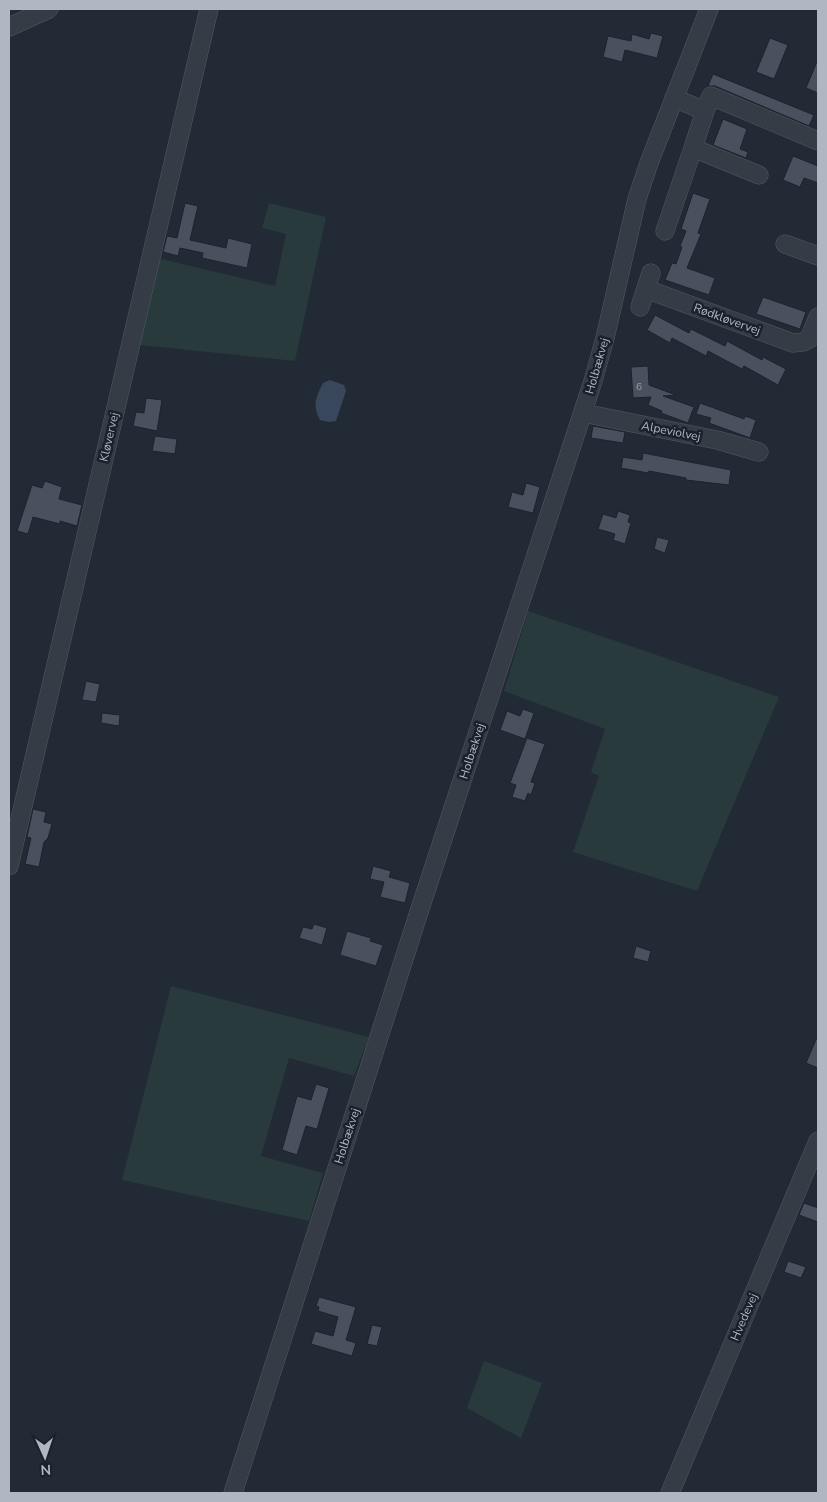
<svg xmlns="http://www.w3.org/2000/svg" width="827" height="1502" viewBox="0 0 827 1502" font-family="'Nunito Sans',sans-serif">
<rect width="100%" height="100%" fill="#222a35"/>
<path fill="#283a3b" d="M 269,203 L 326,217 L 295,361 L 140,345 L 157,258 L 275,286 L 286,234 L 262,228 Z
M 528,611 L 779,697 L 697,891 L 573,852 L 599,776 L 591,772 L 605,729 L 504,691 Z
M 171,986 L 369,1037 L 354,1076 L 289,1058 L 261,1156 L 323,1173 L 309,1221 L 122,1180 Z
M 484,1361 L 542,1383 L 521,1438 L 467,1408 Z"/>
<path fill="#39475d" d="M 330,380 L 344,385 L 346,391 L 336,421 L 329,422 L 320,420 C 312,405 316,397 323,383 Z"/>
<path fill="#49515f" stroke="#1d232d" d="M 651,33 L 663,36 L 657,58 L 625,50 L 622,62 L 603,57 L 608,36 L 631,41 L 632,34 L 649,39 Z
M 770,38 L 788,45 L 774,79 L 756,72 Z
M 818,59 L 818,93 L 806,88 Z
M 713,74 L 814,115 L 809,126 L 715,86 L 708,86 Z
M 723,119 L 747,129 L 740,149 L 748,152 L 746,158 L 713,145 Z
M 793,156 L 818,166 L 818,183 L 804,178 L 800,187 L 783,180 Z
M 693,193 L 710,199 L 698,233 L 701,234 L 687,268 L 715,278 L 709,295 L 665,280 L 672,263 L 676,264 L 682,247 L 680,246 L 686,231 L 681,229 Z
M 185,203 L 198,206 L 190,240 L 226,248 L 228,238 L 252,244 L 247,268 L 202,258 L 203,253 L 180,248 L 178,256 L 163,252 L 167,236 L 177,238 Z
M 763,297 L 806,312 L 800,329 L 756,314 Z
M 655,315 L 689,333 L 691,329 L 725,346 L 727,341 L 762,360 L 763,357 L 786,369 L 778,385 L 744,366 L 742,369 L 708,351 L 706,356 L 672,338 L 670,343 L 647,330 Z
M 648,366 L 649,385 L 676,395 L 663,396 L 694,407 L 688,423 L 661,413 L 662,411 L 648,405 L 651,397 L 633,398 L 631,367 Z
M 146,398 L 162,400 L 157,431 L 133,426 L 136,412 L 144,413 Z
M 700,403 L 744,419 L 745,416 L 756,420 L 750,438 L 709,423 L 711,418 L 696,414 Z
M 593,426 L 625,432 L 623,443 L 591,438 Z
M 155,436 L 177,439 L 175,454 L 152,451 Z
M 643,453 L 731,470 L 729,485 L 686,480 L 686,478 L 649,471 L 648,473 L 621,468 L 623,457 L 642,460 Z
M 45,481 L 62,487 L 59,499 L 82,505 L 77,526 L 60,521 L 60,524 L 33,517 L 28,534 L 17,531 L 32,485 L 42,488 Z
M 526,483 L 540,487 L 533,513 L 508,507 L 512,492 L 523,495 Z
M 618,511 L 630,515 L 628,522 L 631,523 L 625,544 L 613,540 L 615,534 L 598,529 L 603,514 L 616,518 Z
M 657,537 L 669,540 L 665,553 L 654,549 Z
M 86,681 L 100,684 L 96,702 L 82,700 Z
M 523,709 L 534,713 L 525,739 L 500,730 L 507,711 L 520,716 Z
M 102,713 L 120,715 L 119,726 L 101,723 Z
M 527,738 L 545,744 L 531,782 L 535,783 L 531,795 L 528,793 L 525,801 L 512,797 L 516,785 L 510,783 Z
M 33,809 L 46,812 L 44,822 L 52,824 L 48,838 L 44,842 L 39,867 L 25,864 L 31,838 L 27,837 Z
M 373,866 L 391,871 L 389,877 L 410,883 L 405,903 L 380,897 L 384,882 L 370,879 Z
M 314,924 L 327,928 L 322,945 L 299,938 L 303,927 L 312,929 Z
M 347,931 L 371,938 L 370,941 L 383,945 L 376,966 L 340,955 Z
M 636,946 L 651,951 L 648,962 L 633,958 Z
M 818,1035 L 818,1068 L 806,1063 Z
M 316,1084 L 329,1088 L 317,1129 L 306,1126 L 297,1155 L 282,1150 L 297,1096 L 311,1100 Z
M 804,1203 L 818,1208 L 818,1222 L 799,1215 Z
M 788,1261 L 806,1267 L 801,1278 L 784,1272 Z
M 319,1297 L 356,1307 L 346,1340 L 356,1343 L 352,1356 L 311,1344 L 315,1331 L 333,1336 L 338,1317 L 318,1311 L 319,1307 L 316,1306 Z
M 372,1325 L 382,1327 L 377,1346 L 367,1344 Z"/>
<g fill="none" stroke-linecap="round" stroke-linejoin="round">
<defs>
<path id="minor" d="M 9,27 L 49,9
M 674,98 L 705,111 L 693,148 L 759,175
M 705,111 L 711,96 L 818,141
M 665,231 L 693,148
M 785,244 L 818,256
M 646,289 L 793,343 L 803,342 L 809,339
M 640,307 L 651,273
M 809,339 L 818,317
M 583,413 L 717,440 L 759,452
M 9,866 L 209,9
M 233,1493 L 419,912 L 593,381 L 605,338 L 637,199 L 649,163 L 709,9
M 670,1493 L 818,1141"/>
</defs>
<use href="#minor" stroke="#535a64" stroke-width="19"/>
<use href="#minor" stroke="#363c46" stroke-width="18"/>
</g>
<g text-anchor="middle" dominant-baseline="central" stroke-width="5" stroke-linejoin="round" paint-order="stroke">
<g font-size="10" fill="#969eaa">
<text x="639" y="387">6</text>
</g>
<g font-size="12" fill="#b0b7c3" stroke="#1b212b">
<text transform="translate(727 319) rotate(20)">Rødkløvervej</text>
<text transform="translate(597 366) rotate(-74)">Holbækvej</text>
<text transform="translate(671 431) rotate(11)">Alpeviolvej</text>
<text transform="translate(109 437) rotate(-77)">Kløvervej</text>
<text transform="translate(472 751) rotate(-72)">Holbækvej</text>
<text transform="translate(347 1136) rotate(-72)">Holbækvej</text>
<text transform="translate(744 1317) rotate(-67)">Hvedevej</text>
</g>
</g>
<rect width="827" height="1502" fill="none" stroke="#b0b7c3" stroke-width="20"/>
<g transform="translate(45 1457) rotate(177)" stroke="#1b212b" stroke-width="4" paint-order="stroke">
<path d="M0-4L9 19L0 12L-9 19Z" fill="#b0b7c3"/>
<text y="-8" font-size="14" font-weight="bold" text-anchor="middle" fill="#b0b7c3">N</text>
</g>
</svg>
